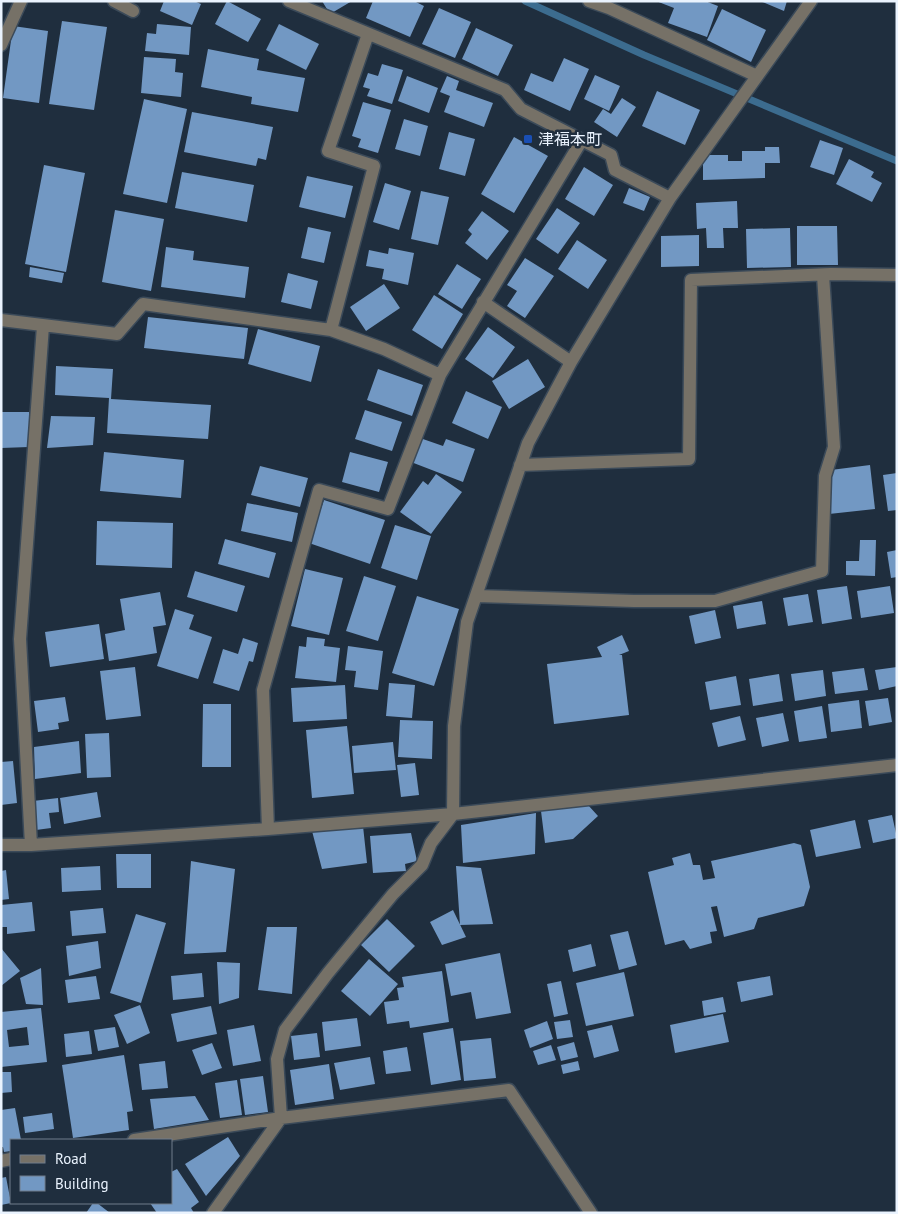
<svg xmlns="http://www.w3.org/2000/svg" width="898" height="1214" viewBox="0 0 898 1214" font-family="'PT Sans','Noto Sans JP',sans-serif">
<rect width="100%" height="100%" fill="#1f2e3e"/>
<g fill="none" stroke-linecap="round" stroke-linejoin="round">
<path stroke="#3c6c8f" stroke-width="7" d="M 525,1 L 644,55 L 897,161"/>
</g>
<path fill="#7298c3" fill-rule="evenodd" d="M 164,1 L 194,1 L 201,4 L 192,25 L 160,11 Z
M 227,1 L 261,19 L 248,42 L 215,24 Z
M 322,1 L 352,1 L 330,14 Z
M 373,1 L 414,1 L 424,6 L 410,37 L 366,18 Z
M 656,1 L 705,1 L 718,6 L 707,37 L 668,23 L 674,8 Z
M 760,1 L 787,1 L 784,11 Z
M 439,8 L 471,22 L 455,58 L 422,44 Z
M 722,9 L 766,30 L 751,62 L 707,40 Z
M 62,21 L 107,27 L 94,110 L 49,104 Z
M 157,24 L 191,27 L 189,55 L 145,51 L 147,33 L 156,34 Z
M 279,24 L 319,44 L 306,70 L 266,50 Z
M 13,26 L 48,31 L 39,103 L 3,98 Z
M 476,28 L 513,45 L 498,76 L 462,59 Z
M 208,49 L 259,59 L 257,70 L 305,78 L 298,112 L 251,104 L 252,97 L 201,87 Z
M 144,57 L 176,59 L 175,72 L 183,73 L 181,97 L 141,93 Z
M 564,58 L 589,69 L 570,111 L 524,90 L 531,73 L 553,82 Z
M 382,64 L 403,70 L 392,104 L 367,96 L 370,89 L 363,87 L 368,73 L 378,76 Z
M 595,75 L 620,86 L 609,111 L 584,99 Z
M 407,76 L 438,88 L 429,113 L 398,101 Z
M 447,76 L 459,81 L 456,90 L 493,103 L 484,127 L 444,112 L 450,96 L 440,92 Z
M 657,91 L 700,110 L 685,145 L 642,126 Z
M 622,98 L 636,107 L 617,137 L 594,122 L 603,109 L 611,114 Z
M 144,99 L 187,109 L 167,203 L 123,194 Z
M 363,102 L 391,110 L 378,153 L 358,147 L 361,139 L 352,136 Z
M 192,112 L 273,127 L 266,160 L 258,158 L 256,166 L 184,152 Z
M 404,119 L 428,126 L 420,156 L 395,149 Z
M 449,132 L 475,139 L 465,176 L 439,169 Z
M 514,137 L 548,156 L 514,213 L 481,194 Z
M 820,140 L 843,148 L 834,175 L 810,167 Z
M 765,147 L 779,147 L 780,163 L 765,163 L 765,178 L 703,180 L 703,155 L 728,155 L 728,161 L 742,161 L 742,151 L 765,151 Z
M 849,159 L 874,172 L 871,177 L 882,183 L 872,202 L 836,184 Z
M 44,165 L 85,173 L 66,272 L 25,264 Z
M 584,167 L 613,185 L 594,216 L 565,199 Z
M 182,172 L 254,185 L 247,222 L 175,208 Z
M 307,176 L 353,186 L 345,218 L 299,207 Z
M 385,183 L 411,191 L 399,230 L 373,222 Z
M 629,188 L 650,197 L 644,211 L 623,203 Z
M 421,191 L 449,197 L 438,245 L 411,239 Z
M 737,201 L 738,228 L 723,228 L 724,248 L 707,248 L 706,228 L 697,229 L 696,203 Z
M 557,208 L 580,223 L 558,254 L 536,239 Z
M 115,210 L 164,219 L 151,291 L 102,282 Z
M 482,211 L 509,231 L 487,260 L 465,243 L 472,234 L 468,230 Z
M 797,226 L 837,226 L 838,265 L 797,265 Z
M 308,227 L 331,232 L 324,263 L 301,258 Z
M 790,228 L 791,267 L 747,268 L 746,229 Z
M 699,235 L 699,266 L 661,267 L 661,236 Z
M 577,240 L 607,260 L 588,289 L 558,269 Z
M 166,247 L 194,251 L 193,260 L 249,267 L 245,298 L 161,287 Z
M 389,248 L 414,253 L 408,285 L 382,279 L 384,269 L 366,266 L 369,250 L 388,254 Z
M 525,258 L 554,276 L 525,318 L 507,306 L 517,291 L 507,285 Z
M 457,264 L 481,279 L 462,309 L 438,294 Z
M 30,267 L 64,273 L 62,283 L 29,277 Z
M 288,273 L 318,281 L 311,309 L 281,302 Z
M 384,284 L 400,308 L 366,331 L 350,307 Z
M 434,295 L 463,314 L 442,349 L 412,330 Z
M 148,317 L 248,328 L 244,359 L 144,348 Z
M 488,327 L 515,347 L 493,378 L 465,359 Z
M 258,329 L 320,346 L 311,382 L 248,364 Z
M 528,359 L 545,387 L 509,409 L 492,381 Z
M 56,366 L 113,369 L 111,399 L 211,405 L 208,439 L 107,433 L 109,398 L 55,395 Z
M 378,369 L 423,385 L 412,416 L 367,400 Z
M 466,391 L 502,407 L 488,439 L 452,423 Z
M 365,410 L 402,422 L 392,451 L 355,439 Z
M 1,412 L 29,412 L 29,447 L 1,448 Z
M 51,416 L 95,417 L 93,445 L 47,448 Z
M 420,438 L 443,446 L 446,439 L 475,449 L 463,482 L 411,462 Z
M 104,452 L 184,460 L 181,498 L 100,491 Z
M 350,452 L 388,462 L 379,492 L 342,482 Z
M 870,465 L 875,509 L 829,514 L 823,471 Z
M 260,466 L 308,478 L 300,507 L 251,495 Z
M 897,473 L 897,510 L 888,511 L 883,475 Z
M 436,474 L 462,492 L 431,534 L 400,512 L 423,481 L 428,485 Z
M 324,500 L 385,520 L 370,564 L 309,543 Z
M 247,503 L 298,513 L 292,542 L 241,531 Z
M 97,521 L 173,523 L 172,568 L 96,565 Z
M 395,525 L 431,536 L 417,580 L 381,568 Z
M 225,539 L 276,553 L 269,578 L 218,564 Z
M 860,540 L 876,540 L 875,576 L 846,575 L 846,561 L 859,561 Z
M 897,550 L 897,577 L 891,578 L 887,552 Z
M 305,569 L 343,578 L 329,635 L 291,626 Z
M 195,571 L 245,586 L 237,612 L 187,597 Z
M 364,576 L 396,586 L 378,641 L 346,631 Z
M 847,586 L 852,619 L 822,624 L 817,590 Z
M 890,586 L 894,613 L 861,618 L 857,591 Z
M 160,592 L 166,625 L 153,627 L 157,653 L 109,661 L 105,634 L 125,630 L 120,599 Z
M 808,594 L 813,622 L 788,626 L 783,598 Z
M 417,596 L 459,609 L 434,686 L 392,673 Z
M 762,601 L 766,624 L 737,629 L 733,606 Z
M 175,609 L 194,615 L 189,629 L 212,637 L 198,679 L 157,666 Z
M 715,610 L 721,638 L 695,644 L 689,616 Z
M 99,624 L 104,659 L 50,667 L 45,632 Z
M 622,635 L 629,651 L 619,655 L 622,655 L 629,715 L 554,724 L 547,664 L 602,657 L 597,647 Z
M 307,637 L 325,639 L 324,646 L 340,648 L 336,682 L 295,678 L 299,646 L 306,647 Z
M 243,638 L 258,643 L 253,662 L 249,661 L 239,691 L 213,683 L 223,649 L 238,654 Z
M 348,646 L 383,651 L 378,690 L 354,687 L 356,671 L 345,670 Z
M 135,667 L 141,716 L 106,720 L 100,671 Z
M 897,667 L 897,686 L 879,690 L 875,670 Z
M 864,668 L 868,690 L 835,694 L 832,672 Z
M 823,670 L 826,696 L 795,701 L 791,674 Z
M 779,674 L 783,701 L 753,706 L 749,679 Z
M 736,676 L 741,705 L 710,710 L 705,682 Z
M 389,683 L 415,685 L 412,718 L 386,716 Z
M 345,685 L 347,719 L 293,722 L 291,688 Z
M 65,697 L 69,721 L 58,723 L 59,729 L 38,732 L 34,701 Z
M 888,698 L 892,722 L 869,726 L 865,701 Z
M 859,700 L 862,728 L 831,732 L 828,704 Z
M 203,704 L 231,704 L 231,767 L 202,767 Z
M 822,706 L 827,738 L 799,742 L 794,711 Z
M 783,713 L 789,741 L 762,747 L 756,718 Z
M 740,716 L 746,740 L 718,747 L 712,723 Z
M 400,720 L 433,721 L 432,759 L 398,757 Z
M 347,726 L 354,794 L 312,798 L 306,730 Z
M 109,733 L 111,777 L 87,778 L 85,734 Z
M 79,741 L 81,773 L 35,779 L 34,747 Z
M 393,742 L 396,770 L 354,773 L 352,746 Z
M 13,761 L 17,803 L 1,805 L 1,762 Z
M 415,763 L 419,795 L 401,797 L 397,765 Z
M 97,792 L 101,817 L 64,824 L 60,798 Z
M 58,798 L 59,812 L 49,813 L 51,828 L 36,830 L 33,801 Z
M 588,805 L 598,816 L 573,839 L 545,843 L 541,811 Z
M 536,813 L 535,854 L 463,863 L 461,825 Z
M 892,815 L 897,838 L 873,843 L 868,820 Z
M 855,820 L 861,848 L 816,857 L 810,830 Z
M 363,826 L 367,863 L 322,869 L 312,831 Z
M 411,833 L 417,861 L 405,864 L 406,871 L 373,873 L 370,836 Z
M 794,843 L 801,845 L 810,887 L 804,906 L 758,918 L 754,929 L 724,937 L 717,906 L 711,907 L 717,931 L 710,932 L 712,943 L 690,949 L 684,940 L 665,945 L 648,872 L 674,865 L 672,858 L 690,853 L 693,865 L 700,865 L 703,880 L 715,878 L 711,861 Z
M 116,854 L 151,854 L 151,888 L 117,888 Z
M 191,861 L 235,869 L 226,952 L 184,954 Z
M 100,866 L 101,890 L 62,892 L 61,868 Z
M 456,866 L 481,868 L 493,924 L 460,925 Z
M 6,870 L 9,899 L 1,900 L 1,871 Z
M 32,902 L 35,931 L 7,934 L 7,927 L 1,927 L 1,905 Z
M 103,908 L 106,933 L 72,936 L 70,911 Z
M 453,910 L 466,937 L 442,945 L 430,922 Z
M 136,914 L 166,923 L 141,1003 L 110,993 Z
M 387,919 L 415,946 L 389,972 L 361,945 Z
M 267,927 L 297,927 L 292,994 L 258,990 Z
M 628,931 L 637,965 L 619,970 L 610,935 Z
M 98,941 L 101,968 L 69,976 L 66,946 Z
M 591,944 L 596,966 L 573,972 L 568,950 Z
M 1,948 L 20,971 L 1,986 Z
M 500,953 L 511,1013 L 476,1019 L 471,992 L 451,996 L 445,964 Z
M 369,959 L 398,984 L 370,1016 L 341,991 Z
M 217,962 L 240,963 L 239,998 L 219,1004 Z
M 41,968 L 43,1005 L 26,1004 L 20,978 Z
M 442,971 L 449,1022 L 410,1028 L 409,1021 L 387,1024 L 384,1002 L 399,1000 L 397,988 L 404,987 L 402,977 Z
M 624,972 L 634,1016 L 586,1026 L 576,983 Z
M 202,973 L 204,997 L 173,1000 L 171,976 Z
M 96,976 L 100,999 L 68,1003 L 65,980 Z
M 770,976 L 773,995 L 741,1002 L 737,982 Z
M 561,981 L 568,1014 L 554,1017 L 547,984 Z
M 723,997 L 726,1012 L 704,1016 L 702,1001 Z
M 140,1005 L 150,1033 L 127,1044 L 114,1015 Z
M 211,1006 L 217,1034 L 177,1042 L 171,1014 Z
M 41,1008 L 47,1062 L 1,1067 L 1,1012 ZM 27,1027 L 29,1045 L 9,1047 L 7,1030 Z
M 723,1014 L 729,1042 L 675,1053 L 670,1025 Z
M 357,1018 L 361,1046 L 325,1051 L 322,1022 Z
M 570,1020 L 573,1037 L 557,1039 L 554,1022 Z
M 547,1021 L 553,1039 L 530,1048 L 524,1030 Z
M 254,1025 L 261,1061 L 233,1066 L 227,1030 Z
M 612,1025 L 619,1051 L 594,1058 L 587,1031 Z
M 115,1027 L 119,1047 L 98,1051 L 94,1030 Z
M 453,1028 L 461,1080 L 431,1085 L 423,1033 Z
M 89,1031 L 92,1054 L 66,1057 L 64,1034 Z
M 317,1033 L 320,1057 L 294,1060 L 291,1036 Z
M 491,1038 L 496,1078 L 464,1081 L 460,1041 Z
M 574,1042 L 578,1057 L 561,1061 L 557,1047 Z
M 212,1043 L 222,1068 L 202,1075 L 192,1050 Z
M 551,1045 L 556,1060 L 538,1065 L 533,1051 Z
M 407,1047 L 411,1071 L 386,1074 L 383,1051 Z
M 124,1055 L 133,1111 L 127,1112 L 129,1130 L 73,1138 L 62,1065 Z
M 370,1057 L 375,1084 L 340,1090 L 334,1063 Z
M 165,1061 L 168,1088 L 142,1090 L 139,1064 Z
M 578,1061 L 580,1070 L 563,1074 L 561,1065 Z
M 329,1064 L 334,1099 L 295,1105 L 290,1070 Z
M 1,1072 L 11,1072 L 12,1092 L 1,1093 Z
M 263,1076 L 268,1112 L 245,1115 L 240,1079 Z
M 237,1080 L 242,1115 L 220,1118 L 215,1083 Z
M 195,1096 L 209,1120 L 154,1129 L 150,1099 Z
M 15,1108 L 21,1140 L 11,1140 L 11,1151 L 4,1152 L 3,1147 L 1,1147 L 1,1110 Z
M 52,1113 L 54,1129 L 25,1133 L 23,1117 Z
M 228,1137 L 240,1156 L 206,1196 L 185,1164 Z
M 177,1169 L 199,1202 L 191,1208 L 194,1213 L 157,1213 L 150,1203 L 171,1203 L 171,1172 Z
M 6,1177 L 11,1203 L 1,1205 L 1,1178 Z
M 93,1203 L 97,1203 L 110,1213 L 86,1213 Z"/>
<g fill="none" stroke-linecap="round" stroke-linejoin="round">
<defs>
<path id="minor" d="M 114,1 L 133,11
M 289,1 L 505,90 L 521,109 L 611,155 L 615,170 L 670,198
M 589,1 L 609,8 L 757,76
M 1,45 L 21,1
M 483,302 L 571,362
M 1,320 L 117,334 L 143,304 L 331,330 L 384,349 L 440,375
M 331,330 L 374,166 L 328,151 L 368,34
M 520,465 L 689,459 L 691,280 L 831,274 L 897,275
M 476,596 L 634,601 L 715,601 L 822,571 L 825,476 L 834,447 L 823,275
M 268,829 L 263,690 L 319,490 L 388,509 L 440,375 L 582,140
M 1,845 L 31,845 L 268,829 L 453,814 L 897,765
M 31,845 L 20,639 L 43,326
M 134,1140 L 281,1118 L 509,1090 L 591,1213
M 1,1161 L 11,1159
M 213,1213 L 281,1118 L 277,1059 L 285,1030 L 328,973 L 393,894 L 422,865 L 431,843 L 453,814 L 454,726 L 467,622 L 528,443 L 571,362 L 670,198 L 811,1"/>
</defs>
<use href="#minor" stroke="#3b4a59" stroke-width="15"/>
<use href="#minor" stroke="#767167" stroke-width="12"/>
</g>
<rect fill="#1a4fb4" stroke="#1f2e3e" stroke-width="2" x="523" y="134" width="10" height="10" rx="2.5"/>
<g text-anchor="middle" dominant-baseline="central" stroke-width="5" stroke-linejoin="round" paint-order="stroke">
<g font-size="16" fill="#eaf3fe" stroke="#1f2e3e" text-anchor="start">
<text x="538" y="139">津福本町</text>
</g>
</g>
<rect width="898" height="1214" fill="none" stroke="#eaf3fe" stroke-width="5"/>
<rect x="10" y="1139" width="162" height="65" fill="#1f2e3e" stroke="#707d8b"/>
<rect x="20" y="1155" width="25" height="8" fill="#767167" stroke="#707d8b"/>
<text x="55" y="1164" font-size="15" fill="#eaf3fe">Road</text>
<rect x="20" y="1176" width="25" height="15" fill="#7298c3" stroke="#707d8b"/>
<text x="55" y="1189" font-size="15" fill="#eaf3fe">Building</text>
</svg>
